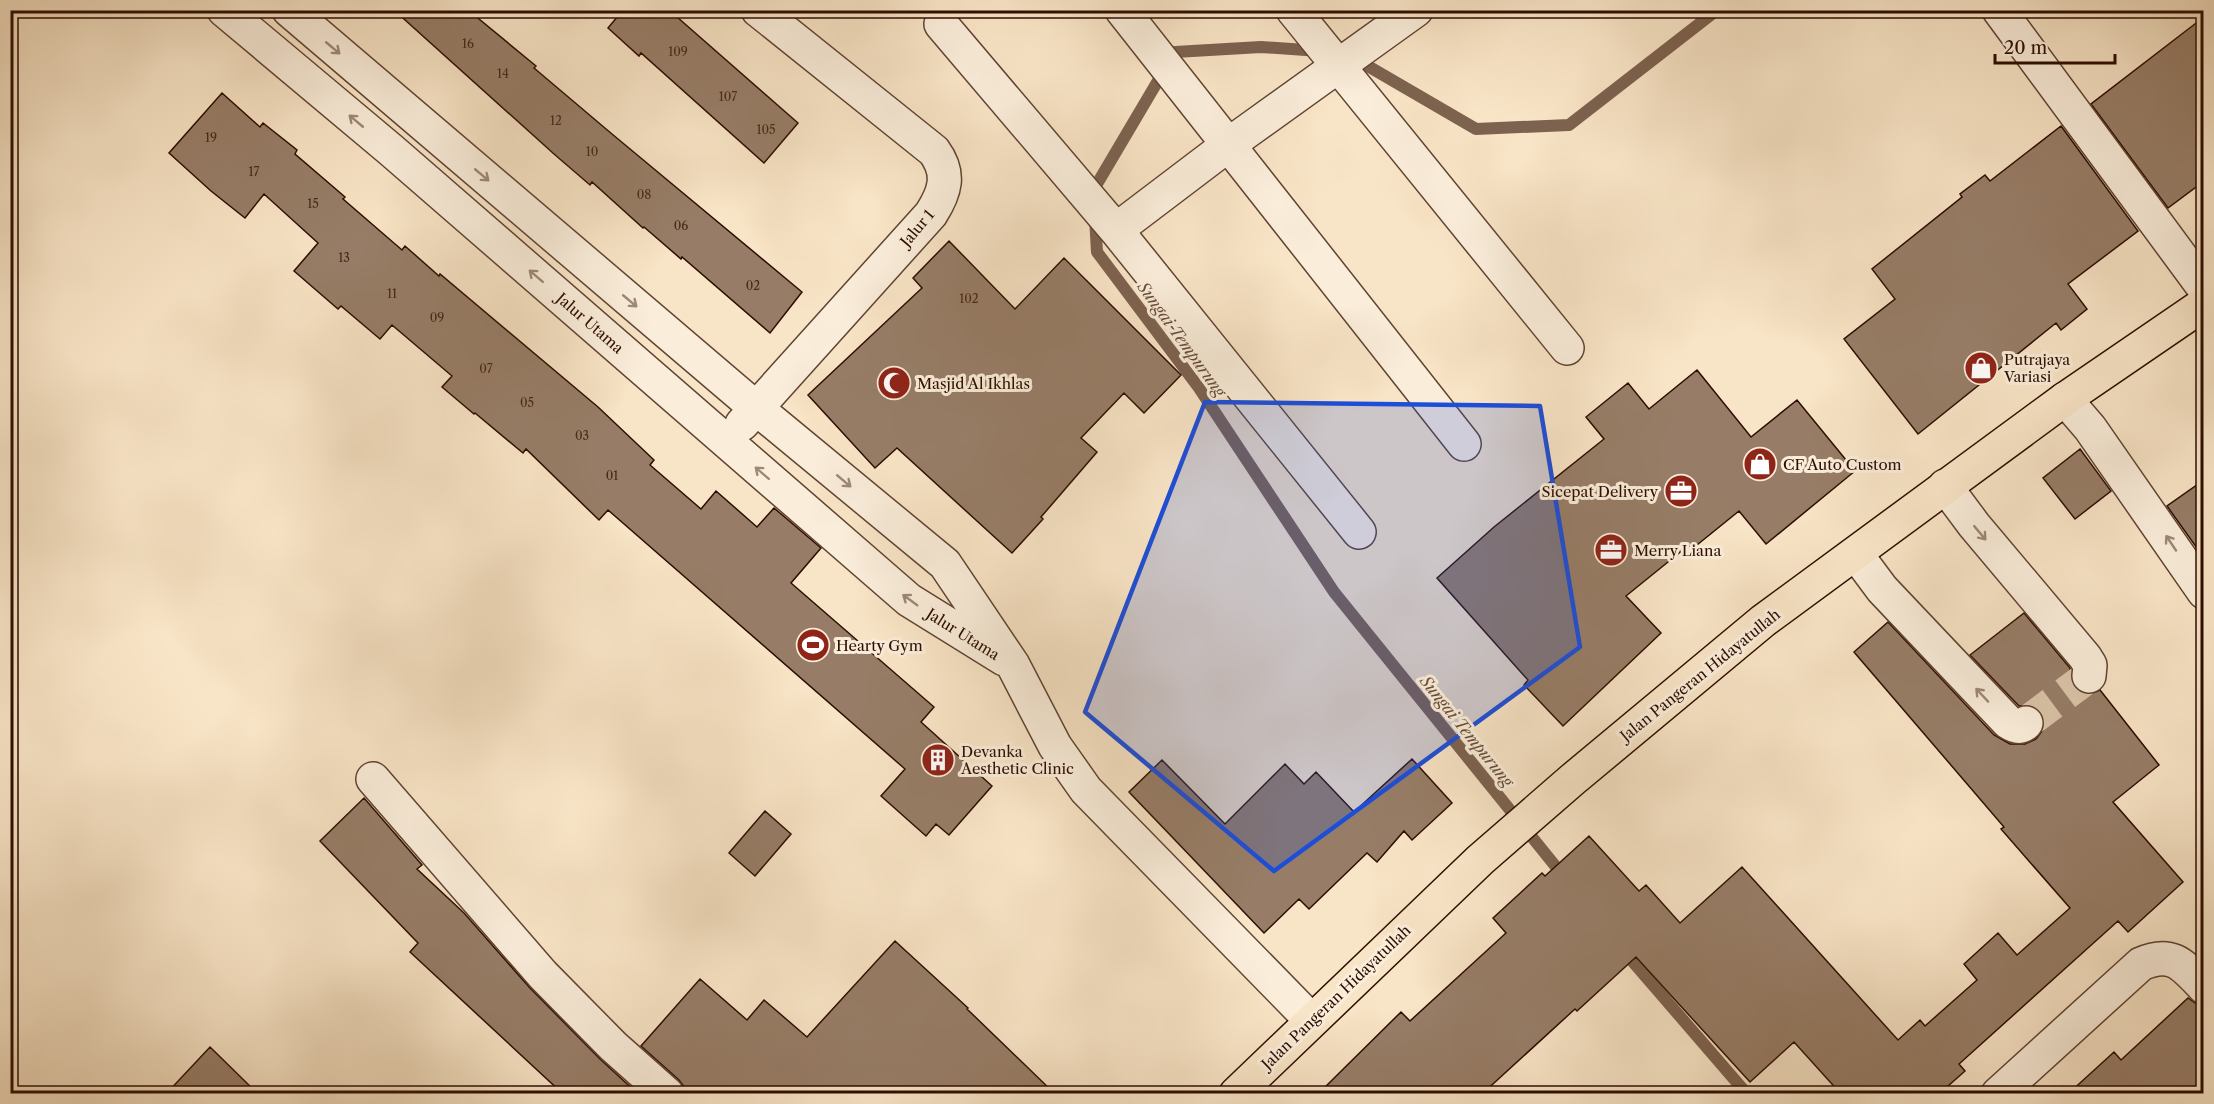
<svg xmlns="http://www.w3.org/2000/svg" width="2214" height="1104" viewBox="0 0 2214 1104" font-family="'Libre Caslon Text',serif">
<rect width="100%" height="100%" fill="#f8e4c6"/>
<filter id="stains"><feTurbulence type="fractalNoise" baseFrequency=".00333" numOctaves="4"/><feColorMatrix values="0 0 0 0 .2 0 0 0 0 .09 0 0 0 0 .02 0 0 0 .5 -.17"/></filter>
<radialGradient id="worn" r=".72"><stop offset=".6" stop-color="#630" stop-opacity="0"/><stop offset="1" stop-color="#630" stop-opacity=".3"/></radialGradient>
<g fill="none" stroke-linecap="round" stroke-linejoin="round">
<path stroke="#7d624f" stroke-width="12" d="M 1354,58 L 1476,129 L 1569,125 L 1717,10
M 1095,198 L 1094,189 L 1175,52 L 1261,47 L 1320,51
M 1095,218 L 1097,252 L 1199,388 L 1334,592 L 1565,878
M 1621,948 L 1747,1094"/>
</g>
<path fill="#977d67" stroke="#2d0d00" stroke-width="1.5" d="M 394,10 L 468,10 L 536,66 L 534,68 L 612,134 L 802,292 L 770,333 L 682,257 L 681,259 L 644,227 L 643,228 L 592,182 L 590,185 L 554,154 Z
M 623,10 L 669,10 L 798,123 L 764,163 L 641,53 L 639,56 L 608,28 Z
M 2204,17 L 2204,181 L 2168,208 L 2091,104 Z
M 222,93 L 260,127 L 263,123 L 297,150 L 295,154 L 345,197 L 343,199 L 402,250 L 405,246 L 439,276 L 440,274 L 598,407 L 654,460 L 650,465 L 701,509 L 716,491 L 757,527 L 774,508 L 821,548 L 791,583 L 934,707 L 921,722 L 992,786 L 949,835 L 936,824 L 926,836 L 881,796 L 905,769 L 608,510 L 599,520 L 526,449 L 523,453 L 475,413 L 474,414 L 442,387 L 452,376 L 392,325 L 380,339 L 341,306 L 338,309 L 294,271 L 318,243 L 264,194 L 245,218 L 211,191 L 169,153 Z
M 2061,126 L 2138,231 L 2068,284 L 2087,309 L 2061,330 L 2056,323 L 1918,434 L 1844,339 L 1895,299 L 1872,269 L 1962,197 L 1960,194 L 1985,175 L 1990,181 Z
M 949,241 L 1015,309 L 1064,258 L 1181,375 L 1144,413 L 1124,393 L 1081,438 L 1097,452 L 1041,517 L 1043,519 L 1012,553 L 897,448 L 875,468 L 808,395 L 922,288 L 913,278 Z
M 1697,370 L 1751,437 L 1797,400 L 1855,471 L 1766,544 L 1739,511 L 1692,549 L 1689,545 L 1626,596 L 1661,633 L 1563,726 L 1524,685 L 1528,680 L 1437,578 L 1494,527 L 1604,439 L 1586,417 L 1628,383 L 1649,409 Z
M 2080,449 L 2111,491 L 2075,519 L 2043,478 Z
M 2204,480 L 2204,558 L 2167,506 Z
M 2024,613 L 2070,668 L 2072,683 L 2078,691 L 2088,695 L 2100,690 L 2159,765 L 2113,802 L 2183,882 L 2128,932 L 2118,921 L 1959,1064 L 1965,1071 L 1939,1094 L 1841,1094 L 1794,1042 L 1750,1082 L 1636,957 L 1577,1011 L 1575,1009 L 1482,1094 L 1318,1094 L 1401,1012 L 1410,1021 L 1506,933 L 1493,918 L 1542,873 L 1545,876 L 1589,836 L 1639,891 L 1646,885 L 1680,923 L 1742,867 L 1898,1040 L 1920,1020 L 1925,1026 L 1977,980 L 1964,964 L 1998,933 L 2017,955 L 2070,908 L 2001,829 L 2004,827 L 1854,652 L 1888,622 L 1994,735 L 2010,744 L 2025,744 L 2036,739 L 2043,730 L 2045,721 L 2041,712 L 2032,705 L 2019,706 L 1970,655 Z
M 1412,759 L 1452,803 L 1412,840 L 1404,831 L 1377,862 L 1367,853 L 1309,909 L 1299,899 L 1264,933 L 1129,792 L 1162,760 L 1225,824 L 1285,764 L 1304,784 L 1316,772 L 1354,812 Z
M 364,798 L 422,865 L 417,869 L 464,913 L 530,988 L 600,1059 L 638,1094 L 563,1094 L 410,952 L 418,943 L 320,841 Z
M 765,811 L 791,834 L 755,876 L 729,853 Z
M 895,941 L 968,1008 L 967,1009 L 1055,1094 L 685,1094 L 685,1088 L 679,1080 L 641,1046 L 700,979 L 747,1020 L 764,1000 L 807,1037 Z
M 2188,998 L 2198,1005 L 2204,1005 L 2204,1094 L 2068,1094 L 2114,1052 L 2121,1060 Z
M 210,1047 L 258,1094 L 166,1094 Z"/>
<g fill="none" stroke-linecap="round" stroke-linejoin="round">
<path stroke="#dac4a8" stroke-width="33" stroke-dasharray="33 16" stroke-linecap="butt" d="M 2026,723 L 2089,676"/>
<defs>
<path id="minor" d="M 224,10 L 391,150 L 909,600 L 1004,659
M 289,10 L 756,408 L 945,564 L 1013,665 L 1055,746 L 1086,790 L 1311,1020
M 1122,10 L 1464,444
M 1293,10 L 1567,348
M 1999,10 L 2204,288
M 941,24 L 1116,230 L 1359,532
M 1116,230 L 1228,145 L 1416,10
M 2065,399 L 2090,428 L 2204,592
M 742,424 L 931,214 C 945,192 951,174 934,151 L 758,10
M 1945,486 L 1974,525 L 2085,657 L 2090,665 L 2089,676
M 1856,554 L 1882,589 L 2008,722 C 2014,726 2020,729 2026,723
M 373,779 L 543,975 L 613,1046 L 667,1094
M 1998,1094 L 2141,964 C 2172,950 2183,965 2204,987"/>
<path id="major" d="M 1236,1094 L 1480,860 L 1572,780 L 1763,621 L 2065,399 L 2204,304"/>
</defs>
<use href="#minor" stroke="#604332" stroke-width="36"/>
<use href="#major" stroke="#2d0d00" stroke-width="36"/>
<use href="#minor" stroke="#faedda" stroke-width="33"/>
<use href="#major" stroke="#f8e4c6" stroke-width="33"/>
</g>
<defs><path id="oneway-shaft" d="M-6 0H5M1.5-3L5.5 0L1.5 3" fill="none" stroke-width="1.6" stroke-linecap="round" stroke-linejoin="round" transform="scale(1.5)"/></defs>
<g stroke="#9e8878">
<use href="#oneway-shaft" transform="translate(333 48) rotate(40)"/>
<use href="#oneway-shaft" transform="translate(356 121) rotate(-140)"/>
<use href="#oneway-shaft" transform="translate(482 175) rotate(40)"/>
<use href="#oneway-shaft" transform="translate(536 276) rotate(-139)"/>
<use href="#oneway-shaft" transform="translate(630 301) rotate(40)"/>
<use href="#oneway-shaft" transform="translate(762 473) rotate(-139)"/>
<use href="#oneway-shaft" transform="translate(844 481) rotate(40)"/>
<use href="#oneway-shaft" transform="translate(1980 533) rotate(50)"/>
<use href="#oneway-shaft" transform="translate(2171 543) rotate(-124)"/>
<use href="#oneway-shaft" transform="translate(910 600) rotate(-144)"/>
<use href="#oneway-shaft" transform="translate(1982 695) rotate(-133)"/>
</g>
<path fill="#1d4ed8" fill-opacity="0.2" stroke="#1d4ed8" stroke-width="4.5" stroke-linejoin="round" d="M 1205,402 L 1540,406 L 1580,647 L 1274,871 L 1085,712 Z"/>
<defs>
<symbol id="shop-disc" viewBox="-11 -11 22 22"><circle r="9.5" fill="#8f2418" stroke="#faedda"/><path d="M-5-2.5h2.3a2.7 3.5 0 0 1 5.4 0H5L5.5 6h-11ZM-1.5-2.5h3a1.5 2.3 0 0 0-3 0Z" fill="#fff"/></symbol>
<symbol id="mosque-disc" viewBox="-11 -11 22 22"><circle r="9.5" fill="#8f2418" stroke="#faedda"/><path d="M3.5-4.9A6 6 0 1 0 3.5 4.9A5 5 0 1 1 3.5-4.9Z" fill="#fff"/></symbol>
<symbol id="office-disc" viewBox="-11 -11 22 22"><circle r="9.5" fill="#8f2418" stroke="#faedda"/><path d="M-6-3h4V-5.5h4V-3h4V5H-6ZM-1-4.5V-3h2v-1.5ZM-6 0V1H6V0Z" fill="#fff"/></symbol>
<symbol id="stadium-disc" viewBox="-11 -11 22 22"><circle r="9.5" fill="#8f2418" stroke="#faedda"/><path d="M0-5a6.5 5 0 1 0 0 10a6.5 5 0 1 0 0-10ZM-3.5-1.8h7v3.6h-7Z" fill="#fff"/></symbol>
<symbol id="building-disc" viewBox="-11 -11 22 22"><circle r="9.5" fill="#8f2418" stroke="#faedda"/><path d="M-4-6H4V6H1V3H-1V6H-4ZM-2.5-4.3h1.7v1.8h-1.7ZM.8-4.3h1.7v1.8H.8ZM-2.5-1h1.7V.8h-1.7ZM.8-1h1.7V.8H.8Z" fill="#fff"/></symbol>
</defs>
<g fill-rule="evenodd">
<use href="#shop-disc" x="1962" y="349" width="38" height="38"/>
<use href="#mosque-disc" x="875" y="364" width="38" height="38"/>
<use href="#shop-disc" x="1741" y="445" width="38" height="38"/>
<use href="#office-disc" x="1662" y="472" width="38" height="38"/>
<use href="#office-disc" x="1592" y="531" width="38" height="38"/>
<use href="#stadium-disc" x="794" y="626" width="38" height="38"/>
<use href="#building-disc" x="919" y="741" width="38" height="38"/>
</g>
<g text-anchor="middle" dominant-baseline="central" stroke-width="6" stroke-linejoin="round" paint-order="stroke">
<g font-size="12" fill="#48291a">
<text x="468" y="43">16</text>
<text x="678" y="51">109</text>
<text x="503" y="73">14</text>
<text x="728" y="96">107</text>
<text x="556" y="120">12</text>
<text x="766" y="129">105</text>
<text x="211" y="137">19</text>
<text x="592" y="151">10</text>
<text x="254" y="171">17</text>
<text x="644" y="194">08</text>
<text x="313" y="203">15</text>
<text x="681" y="225">06</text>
<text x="344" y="257">13</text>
<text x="753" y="285">02</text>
<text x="392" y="293">11</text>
<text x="969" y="298">102</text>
<text x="437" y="317">09</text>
<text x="486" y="368">07</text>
<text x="527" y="402">05</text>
<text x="582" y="435">03</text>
<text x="612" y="475">01</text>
</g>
<g font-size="15" fill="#2d0d00" stroke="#faedda">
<text transform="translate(917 228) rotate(-50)">Jalur 1</text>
<text transform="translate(590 323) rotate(41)">Jalur Utama</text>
<text transform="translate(963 634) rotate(32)">Jalur Utama</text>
<text transform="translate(1700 675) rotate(-39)">Jalan Pangeran Hidayatullah</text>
<text transform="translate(1336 997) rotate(-44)">Jalan Pangeran Hidayatullah</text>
</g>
<g font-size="15" fill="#2d0d00" stroke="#faedda" text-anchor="start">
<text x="2004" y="359">Putrajaya<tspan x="2004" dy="17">Variasi</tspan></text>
<text x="917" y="383">Masjid Al Ikhlas</text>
<text x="1783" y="464">CF Auto Custom</text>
<text x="1658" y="491" text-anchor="end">Sicepat Delivery</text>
<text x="1634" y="550">Merry Liana</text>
<text x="836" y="645">Hearty Gym</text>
<text x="961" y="751">Devanka<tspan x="961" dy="17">Aesthetic Clinic</tspan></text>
</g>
<g font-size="16" font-style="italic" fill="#694d3b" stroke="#faedda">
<text transform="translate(1182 339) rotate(54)">Sungai Tempurung</text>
<text transform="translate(1467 731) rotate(51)">Sungai Tempurung</text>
</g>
</g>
<rect width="2214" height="1104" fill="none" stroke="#f8e4c6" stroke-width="36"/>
<rect x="12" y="12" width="2190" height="1080" fill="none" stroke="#2d0d00" stroke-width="3"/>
<rect x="18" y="18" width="2178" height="1068" fill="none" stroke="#2d0d00" stroke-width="1.5"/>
<path d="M1995 54v9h120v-9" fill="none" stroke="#2d0d00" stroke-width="3"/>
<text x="2004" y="54" font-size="18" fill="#2d0d00" stroke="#faedda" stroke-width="4.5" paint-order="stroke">20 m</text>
<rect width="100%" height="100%" filter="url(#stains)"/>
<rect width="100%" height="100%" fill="url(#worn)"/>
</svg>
